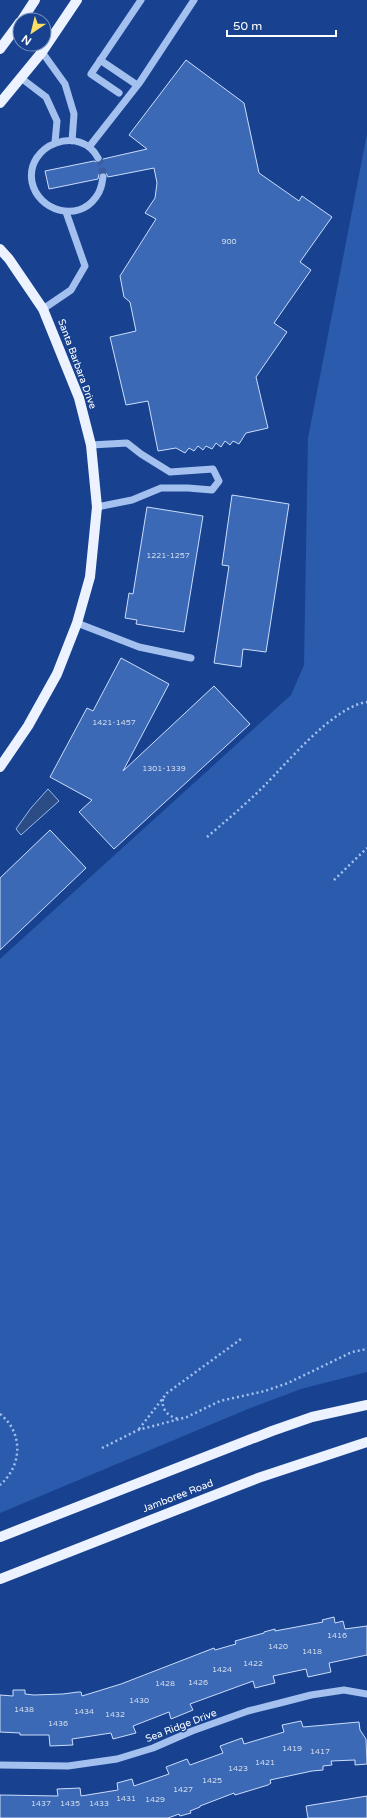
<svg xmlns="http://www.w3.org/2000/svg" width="367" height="1818" viewBox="0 0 367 1818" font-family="'Varela Round',sans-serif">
<rect width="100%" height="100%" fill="#18428f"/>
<path fill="#2a5bad" d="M 367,134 L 367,1372 L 301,1389 L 248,1409 L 0,1513 L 0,959 L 291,695 L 304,665 L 308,438 Z"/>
<path fill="#2c4c85" stroke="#97baf2" d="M 48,789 L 59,801 L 21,835 L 16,829 L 31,808 Z"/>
<path fill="#3c69b5" stroke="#cbddfb" d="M 186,60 L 244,103 L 259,173 L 299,201 L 302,196 L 332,217 L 300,262 L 311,270 L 274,323 L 287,332 L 256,377 L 268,428 L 246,433 L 239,444 L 233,441 L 230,445 L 225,441 L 221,447 L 216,443 L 212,449 L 206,446 L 203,450 L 198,446 L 194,451 L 189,448 L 185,453 L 176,448 L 158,451 L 148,401 L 126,405 L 110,337 L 136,331 L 130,302 L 124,297 L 120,276 L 156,219 L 145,213 L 155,198 L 157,183 L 154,168 L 108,177 L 106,173 L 102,172 L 99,174 L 98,179 L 49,189 L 45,171 L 94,161 L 99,163 L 103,159 L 147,149 L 129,135 Z
M 232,495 L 289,504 L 266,652 L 243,649 L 241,667 L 214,663 L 229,566 L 222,565 Z
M 147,507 L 203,516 L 184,632 L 136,624 L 137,620 L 125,618 L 129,593 L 133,594 Z
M 121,658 L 169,684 L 123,771 L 214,686 L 250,724 L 114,849 L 79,812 L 92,800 L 50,777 L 87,708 L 93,711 Z
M 50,830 L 86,868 L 0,950 L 0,878 Z
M 334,1617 L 335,1623 L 343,1621 L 345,1629 L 367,1626 L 367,1655 L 329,1663 L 331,1672 L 308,1677 L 306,1669 L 273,1676 L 275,1683 L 255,1688 L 253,1681 L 190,1704 L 193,1710 L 171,1719 L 169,1712 L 133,1726 L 136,1733 L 113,1739 L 111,1733 L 72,1739 L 73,1745 L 50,1746 L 49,1735 L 20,1735 L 20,1733 L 0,1732 L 0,1695 L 13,1696 L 13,1690 L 25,1690 L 25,1694 L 34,1695 L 63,1694 L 78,1692 L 81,1692 L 82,1696 L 121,1684 L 214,1648 L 215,1650 L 236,1644 L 235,1641 L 264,1633 L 264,1632 L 275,1629 L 275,1631 L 323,1622 L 322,1620 Z
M 301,1721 L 303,1727 L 359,1722 L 360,1730 L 366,1739 L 367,1764 L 355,1765 L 355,1760 L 331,1761 L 332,1765 L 323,1766 L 323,1770 L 312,1771 L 270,1780 L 271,1783 L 268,1785 L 235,1795 L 234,1793 L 200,1806 L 200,1807 L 190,1811 L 191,1813 L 180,1816 L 179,1814 L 168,1818 L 0,1818 L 0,1795 L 58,1796 L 57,1789 L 80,1788 L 81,1796 L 118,1790 L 117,1783 L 132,1779 L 134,1786 L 169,1774 L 166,1767 L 187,1759 L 190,1765 L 223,1753 L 220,1746 L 242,1738 L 244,1744 L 284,1732 L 282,1725 Z
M 367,1796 L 367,1818 L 308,1818 L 306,1806 Z"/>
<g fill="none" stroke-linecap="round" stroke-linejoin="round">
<path stroke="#3b5ea0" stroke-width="7" stroke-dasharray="7 3.5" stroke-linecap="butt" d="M 98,158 L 102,165 L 103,177"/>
<path stroke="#a4c0ef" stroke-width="2.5" stroke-dasharray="2 3" stroke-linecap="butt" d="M 207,837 C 227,820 246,804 264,786 C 288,762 333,707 367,702
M 334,880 L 367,848
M 163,1399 C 161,1410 169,1417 179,1419
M 0,1414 C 24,1433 22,1466 0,1485
M 139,1429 L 167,1393 L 241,1339
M 102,1448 L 138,1430 L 187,1417 L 220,1401 L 265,1391 L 288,1383 L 352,1352 L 367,1349"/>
<path stroke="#a4c0ef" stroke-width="7" d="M 42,52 L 65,84 L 74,114 L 72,141
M 100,60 L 137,85
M 21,78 L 46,97 L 57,121 L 55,142
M 119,93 L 91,74 L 141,0
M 89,147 L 140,82 L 194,0
M 98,158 C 81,124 25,144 32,182 C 38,211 78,223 96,197 C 101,191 102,184 103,177
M 43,309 L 71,290 L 85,266 L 66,212
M 91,445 L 127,443 L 141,454 L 170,472 L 213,469 L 219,481 L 212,490 L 188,488 L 161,488 L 132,500 L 97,507
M 77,623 L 139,647 L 191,658
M 0,1765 L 68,1766 L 117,1759 L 153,1748 L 192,1731 L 248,1711 L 280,1703 L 311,1695 L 344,1690 L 367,1694"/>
<path stroke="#ecf2ff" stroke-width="10" d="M 22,20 L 35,0
M 0,49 L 20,22
M 0,103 L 42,52 L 77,0
M 0,249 L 9,259 L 43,309 L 79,398 L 91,445 L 97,507 L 90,577 L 77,623 L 57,674 L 28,726 L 0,767
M 0,1537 L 272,1431 L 312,1417 L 367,1405
M 0,1579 L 258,1478 L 367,1442"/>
</g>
<g text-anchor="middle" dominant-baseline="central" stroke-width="3" stroke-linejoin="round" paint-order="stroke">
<g font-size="8" fill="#cedaec">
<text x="229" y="241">900</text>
<text x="168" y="555">1221-1257</text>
<text x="114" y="722">1421-1457</text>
<text x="164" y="768">1301-1339</text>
<text x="337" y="1635">1416</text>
<text x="278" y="1646">1420</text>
<text x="312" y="1651">1418</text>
<text x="253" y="1663">1422</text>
<text x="222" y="1669">1424</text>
<text x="198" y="1682">1426</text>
<text x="165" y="1683">1428</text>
<text x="139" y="1700">1430</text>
<text x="24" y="1709">1438</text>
<text x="84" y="1711">1434</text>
<text x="115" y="1714">1432</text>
<text x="58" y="1723">1436</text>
<text x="292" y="1748">1419</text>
<text x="320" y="1751">1417</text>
<text x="265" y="1762">1421</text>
<text x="238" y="1768">1423</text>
<text x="212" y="1780">1425</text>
<text x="183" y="1789">1427</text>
<text x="126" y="1798">1431</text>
<text x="155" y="1799">1429</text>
<text x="41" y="1803">1437</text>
<text x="70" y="1803">1435</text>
<text x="99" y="1803">1433</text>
</g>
<g font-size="10" fill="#fff" stroke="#18428f">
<text transform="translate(77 364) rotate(70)">Santa Barbara Drive</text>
<text transform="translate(178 1496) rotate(-21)">Jamboree Road</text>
<text transform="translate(181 1726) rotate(-21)">Sea Ridge Drive</text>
</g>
</g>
<g transform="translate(32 32) rotate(215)"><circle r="19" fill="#18428f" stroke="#748ebc"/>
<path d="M0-3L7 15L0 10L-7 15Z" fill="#ffde62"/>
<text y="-6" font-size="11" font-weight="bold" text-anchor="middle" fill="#ffffff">N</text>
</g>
<path d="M227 30v6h109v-6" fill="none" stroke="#ffffff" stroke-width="2"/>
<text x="233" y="30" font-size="12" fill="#ffffff" stroke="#18428f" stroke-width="3" paint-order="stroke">50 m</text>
</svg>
